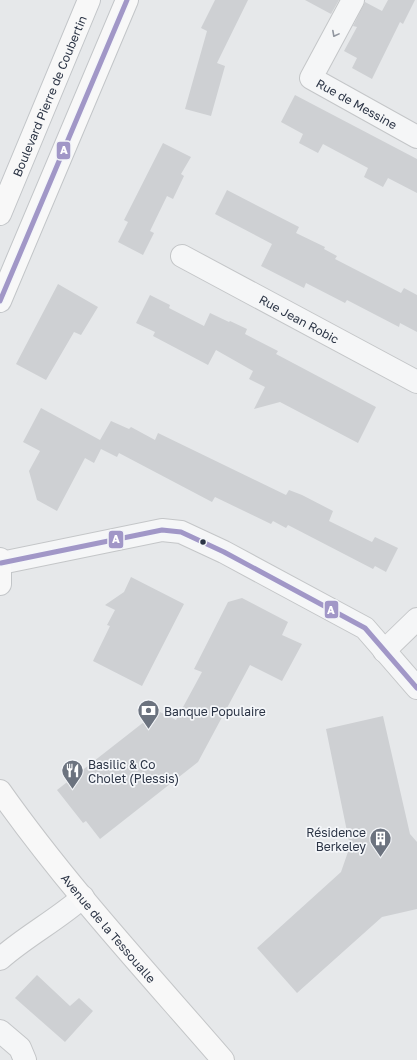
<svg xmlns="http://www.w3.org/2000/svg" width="417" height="1060" viewBox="0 0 417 1060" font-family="'Golos Text',sans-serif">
<rect width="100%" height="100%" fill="#e6e8ea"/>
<path fill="#ced0d3" d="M 215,0 L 248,0 L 217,63 L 225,66 L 211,116 L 185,109 L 207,31 L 201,28 Z
M 305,0 L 339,0 L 331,14 Z
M 388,0 L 415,0 L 403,24 L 400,22 L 372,79 L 352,68 L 357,58 L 344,51 L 357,27 L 353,26 L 365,2 L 382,11 Z
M 295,95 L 417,159 L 417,193 L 388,178 L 383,187 L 364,177 L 368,168 L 323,144 L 318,153 L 299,143 L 303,134 L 281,122 Z
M 163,143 L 191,157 L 181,174 L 184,176 L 173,199 L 167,196 L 150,231 L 154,233 L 143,255 L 118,242 L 128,222 L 124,220 Z
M 227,190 L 299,227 L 296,233 L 325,247 L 324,249 L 337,256 L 335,259 L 401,293 L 404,288 L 417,295 L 417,332 L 400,323 L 399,327 L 347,300 L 345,303 L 306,283 L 304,288 L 261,266 L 272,244 L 215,214 Z
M 58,284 L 98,307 L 81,335 L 74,332 L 46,380 L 16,364 Z
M 150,295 L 170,305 L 169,308 L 204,326 L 210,313 L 229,322 L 230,321 L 247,329 L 245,334 L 278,351 L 276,354 L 376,407 L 358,443 L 280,402 L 254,409 L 265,387 L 249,379 L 253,371 L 216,350 L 208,365 L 153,336 L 155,332 L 136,323 Z
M 41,408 L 100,440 L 111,421 L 129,429 L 131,427 L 155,440 L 158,433 L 286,495 L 289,490 L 302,495 L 333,511 L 329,521 L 372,542 L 375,537 L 398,548 L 386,572 L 375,566 L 373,569 L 288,525 L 286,528 L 273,521 L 271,524 L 215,497 L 212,502 L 119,453 L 117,457 L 101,449 L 94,463 L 85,458 L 57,511 L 37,500 L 29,471 L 40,451 L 23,442 Z
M 131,577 L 184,604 L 142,686 L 93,661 L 110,626 L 107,625 L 115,610 L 105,605 L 124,592 Z
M 242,598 L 288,622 L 282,635 L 302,644 L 282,681 L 250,665 L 198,762 L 100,839 L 86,821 L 83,823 L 57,790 L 158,711 L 176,720 L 202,672 L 194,669 L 228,602 Z
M 383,716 L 410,834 L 417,842 L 417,909 L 382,917 L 297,993 L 257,948 L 341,872 L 350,846 L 326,729 Z
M 37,975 L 70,1006 L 79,998 L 93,1011 L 65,1042 L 15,998 Z"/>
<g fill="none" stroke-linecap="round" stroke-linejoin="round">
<defs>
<g id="street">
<path id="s1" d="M 353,0 L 311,78 L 417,137"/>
<path id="s2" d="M 182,256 L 417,382"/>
<path d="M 1,563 L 162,530 L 181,532 L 224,552 L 365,628 L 417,688"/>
<path d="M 384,651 L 417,619"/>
<path d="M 0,959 C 26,936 57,920 83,897"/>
<path d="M 0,1031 L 20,1048 L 25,1060"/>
</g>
<g id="secondary">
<path id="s3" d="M 0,791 C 67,886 147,972 223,1060"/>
</g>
<g id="primary">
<path id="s4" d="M 0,214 L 89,0"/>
<path d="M 0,301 L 127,0"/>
<path d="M 0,559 L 0,584"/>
</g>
</defs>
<use href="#street" stroke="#c4c6c8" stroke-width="24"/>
<use href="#secondary" stroke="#c4c6c8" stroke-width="24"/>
<use href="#primary" stroke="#c2c5c8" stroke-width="24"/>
<use href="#street" stroke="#f5f6f7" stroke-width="22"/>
<use href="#secondary" stroke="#f8f8f8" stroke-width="22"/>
<use href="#primary" stroke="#f8f8f8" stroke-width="22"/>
<defs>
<path id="bus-1" d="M 0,301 L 127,0
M 1,563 L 162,530 L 181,532 L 224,552 L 365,628 L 417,688"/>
</defs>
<use href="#bus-1" stroke="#f4f6f9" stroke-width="8"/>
<use href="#bus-1" stroke="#a197c7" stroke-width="5"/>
</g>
<defs><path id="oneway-chevron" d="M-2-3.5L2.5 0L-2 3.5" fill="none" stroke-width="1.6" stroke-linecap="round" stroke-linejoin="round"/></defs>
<use stroke="#90959e" href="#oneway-chevron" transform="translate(335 34) rotate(118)"/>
<defs>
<symbol id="bank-pin" viewBox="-11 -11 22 30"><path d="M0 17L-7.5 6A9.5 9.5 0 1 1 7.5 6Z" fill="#6c737f" stroke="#f4f6f9"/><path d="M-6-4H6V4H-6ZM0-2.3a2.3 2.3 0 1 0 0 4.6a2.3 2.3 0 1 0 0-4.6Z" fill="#fff"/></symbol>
<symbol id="restaurant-pin" viewBox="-11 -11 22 30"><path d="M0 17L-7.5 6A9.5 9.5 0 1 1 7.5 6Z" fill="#6c737f" stroke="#f4f6f9"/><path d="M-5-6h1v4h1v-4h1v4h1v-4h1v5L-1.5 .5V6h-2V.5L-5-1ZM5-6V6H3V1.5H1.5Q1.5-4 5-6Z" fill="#fff"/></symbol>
<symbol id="building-pin" viewBox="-11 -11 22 30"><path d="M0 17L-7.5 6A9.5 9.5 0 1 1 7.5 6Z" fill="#6c737f" stroke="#f4f6f9"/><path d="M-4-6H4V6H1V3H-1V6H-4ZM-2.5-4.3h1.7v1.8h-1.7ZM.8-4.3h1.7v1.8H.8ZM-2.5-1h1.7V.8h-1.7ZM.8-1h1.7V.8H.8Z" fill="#fff"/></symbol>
</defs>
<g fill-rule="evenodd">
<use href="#bank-pin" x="136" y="698" width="25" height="34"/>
<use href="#restaurant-pin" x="60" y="758" width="25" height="34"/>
<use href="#building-pin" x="368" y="826" width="25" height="34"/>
</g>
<circle fill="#2b3445" stroke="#f4f6f9" stroke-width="1.5" cx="203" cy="542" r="3.5"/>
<g text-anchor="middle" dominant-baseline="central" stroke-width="3.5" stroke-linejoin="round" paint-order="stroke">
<g font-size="12" fill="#2b3445" stroke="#f4f6f9">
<text stroke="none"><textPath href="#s4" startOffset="128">Boulevard Pierre de Coubertin</textPath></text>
<text stroke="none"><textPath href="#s1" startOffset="141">Rue de Messine</textPath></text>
<text stroke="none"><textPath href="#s2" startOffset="133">Rue Jean Robic</textPath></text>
<text stroke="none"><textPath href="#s3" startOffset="175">Avenue de la Tessoualle</textPath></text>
</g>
<g font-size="12" fill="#2b3445" stroke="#f4f6f9" text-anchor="start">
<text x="164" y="711">Banque Populaire</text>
<text x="88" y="764">Basilic &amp; Co<tspan x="88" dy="14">Cholet (Plessis)</tspan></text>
<text x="366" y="832" text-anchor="end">Résidence<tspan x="366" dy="14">Berkeley</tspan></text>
</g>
</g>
<g stroke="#f4f6f9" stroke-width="1.5">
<rect x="56" y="141" width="15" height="19" rx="4" fill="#a197c7"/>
<rect x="108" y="530" width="16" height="19" rx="4" fill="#a197c7"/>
<rect x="324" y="600" width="15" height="19" rx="4" fill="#a197c7"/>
</g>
<g font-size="11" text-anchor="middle" font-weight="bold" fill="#fff">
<text x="64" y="154">A</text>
<text x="116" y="543">A</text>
<text x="331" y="614">A</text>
</g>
</svg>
